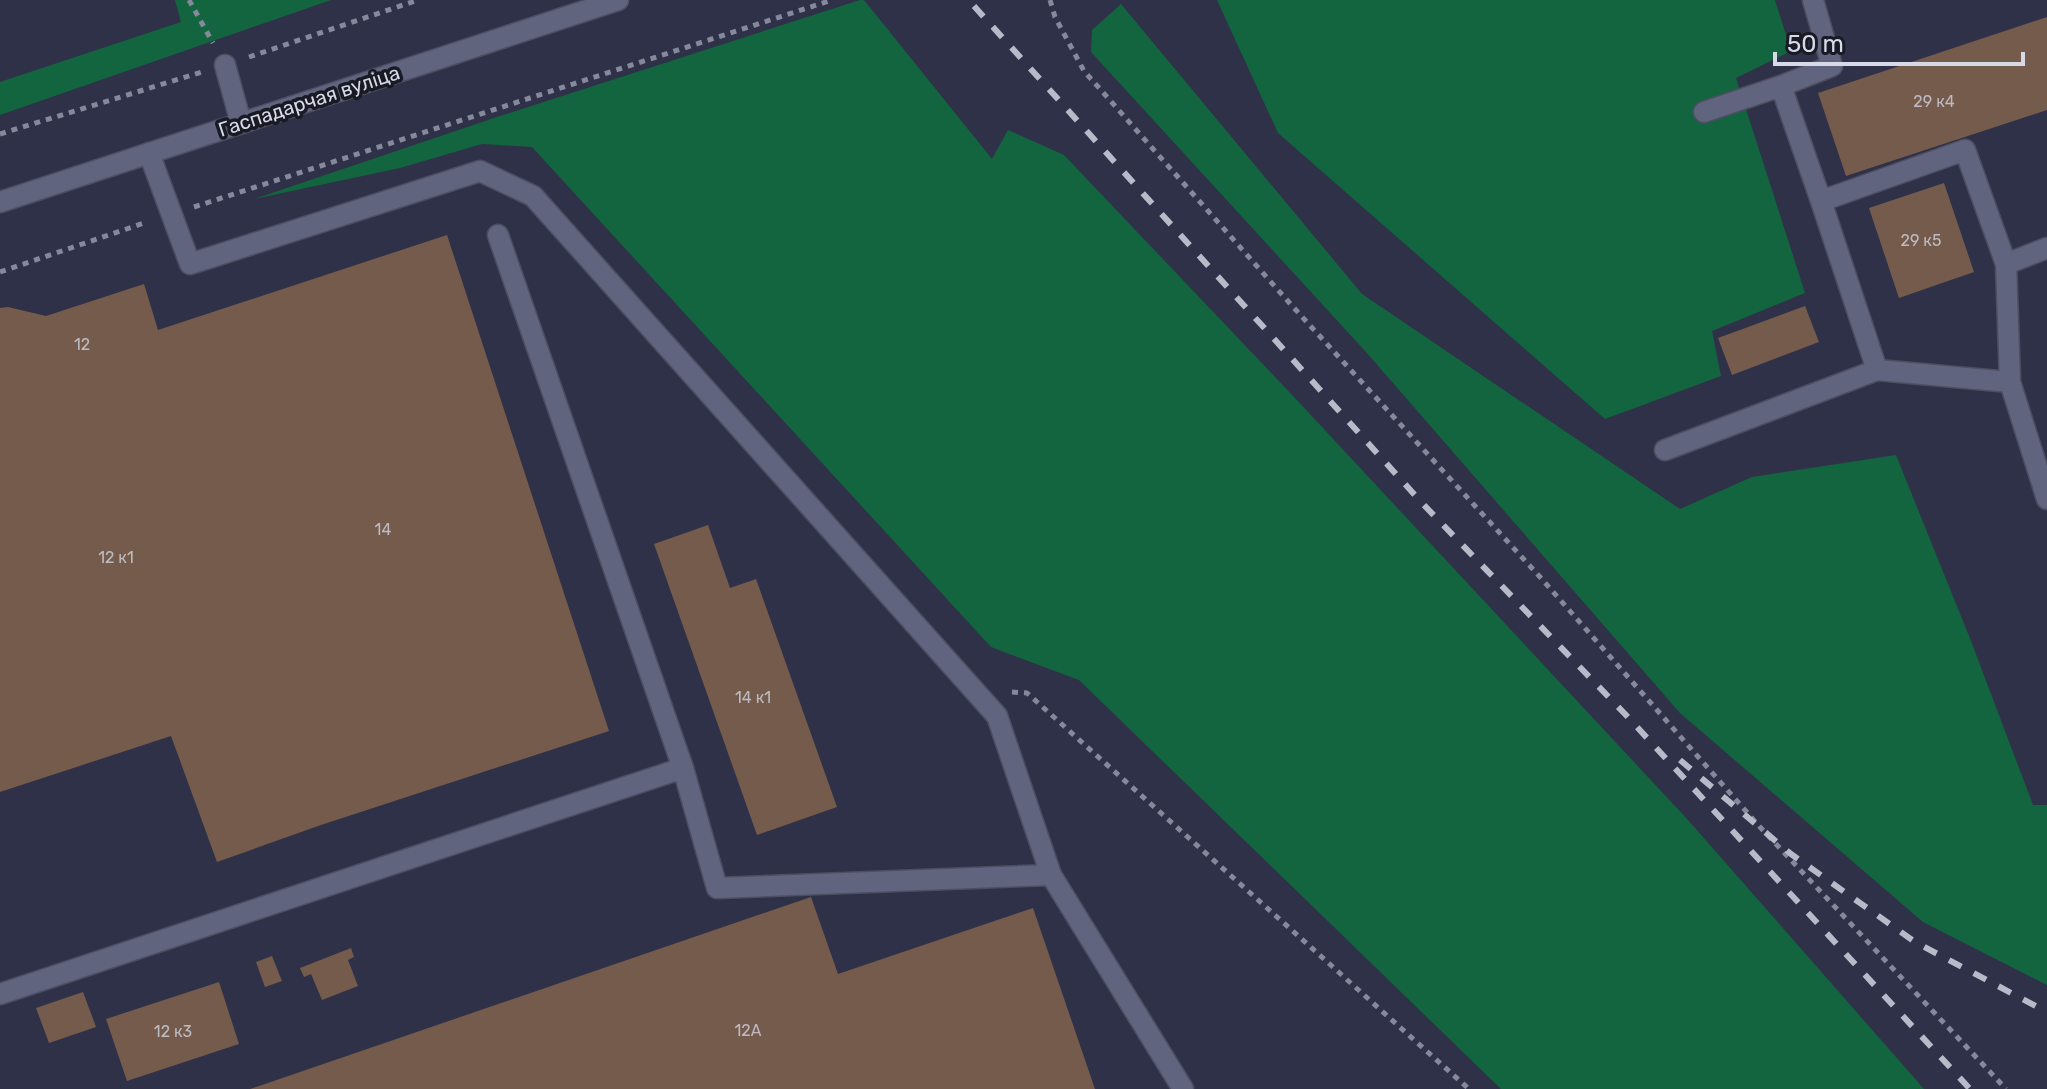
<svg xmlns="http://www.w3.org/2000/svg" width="2047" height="1089" viewBox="0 0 2047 1089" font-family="Rubik,sans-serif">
<rect width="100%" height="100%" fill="#2f3148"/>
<path fill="#136540" d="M 175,0 L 331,0 L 0,115 L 0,82 L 181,22 Z
M 860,0 L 864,0 L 992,159 L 1008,130 L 1064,155 L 1294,397 L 1688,820 L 1924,1089 L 1501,1089 L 1079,680 L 991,647 L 532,147 L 482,144 L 400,168 L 254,199 L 503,115 Z
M 1217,0 L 1775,0 L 1791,51 L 1736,78 L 1805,293 L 1712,331 L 1721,376 L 1605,419 L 1278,133 Z
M 1121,4 L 1362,294 L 1680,509 L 1752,477 L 1896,455 L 1971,641 L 2033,805 L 2047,805 L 2047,985 L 1923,922 L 1680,713 L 1366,352 L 1091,52 L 1092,30 Z"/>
<path fill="#755b4c" d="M 2047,17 L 2047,110 L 1846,176 L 1818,93 Z
M 1944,183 L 1974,272 L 1899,298 L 1869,208 Z
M 447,235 L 609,731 L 321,825 L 217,862 L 171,736 L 0,792 L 0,308 L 8,307 L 46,316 L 144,284 L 158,330 Z
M 1805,306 L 1819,342 L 1732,375 L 1718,338 Z
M 708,525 L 730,588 L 756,579 L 837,807 L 757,835 L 654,544 Z
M 811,897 L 838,974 L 1033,908 L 1095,1089 L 250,1089 Z
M 351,948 L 354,957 L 348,960 L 358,986 L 322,1000 L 311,974 L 304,977 L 300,968 Z
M 272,956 L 282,981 L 265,987 L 256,962 Z
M 219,982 L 239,1044 L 127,1081 L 106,1019 Z
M 83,992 L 96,1027 L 49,1043 L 36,1008 Z"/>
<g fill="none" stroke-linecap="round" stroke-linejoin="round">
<defs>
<path id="service" d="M 1813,0 L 1832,66 L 1781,86 L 1821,201 L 1877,370 L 2010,382 L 2047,499
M 225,65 L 241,123
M 1704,112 L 1781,86
M 149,153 L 190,264 L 480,171 L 533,196 L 997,716 L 1051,875
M 1821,201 L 1965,150 L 2006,264
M 2010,382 L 2006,264 L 2047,248
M 1665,450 L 1877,370
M 683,768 L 717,888 L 1051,875 L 1183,1089
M 0,994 L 683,768 L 498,235"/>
<path id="tertiary" d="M 0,202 L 618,0"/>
</defs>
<use href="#service" stroke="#4d4e62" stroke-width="23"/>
<use href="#tertiary" stroke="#4d4e62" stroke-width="23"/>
<path stroke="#86889b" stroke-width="5" stroke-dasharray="6 6" stroke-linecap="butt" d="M 189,0 L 213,43
M 1050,0 L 1055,17 L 1084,71 L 1294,308 L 1540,577 L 1759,826 L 2006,1089
M 249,57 L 418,0
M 0,134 L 202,72
M 194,207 L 832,0
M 0,272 L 147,222
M 1012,692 L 1027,693 L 1469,1089"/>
<use href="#service" stroke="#61647e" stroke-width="20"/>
<use href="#tertiary" stroke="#61647e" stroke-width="20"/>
<path stroke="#b8baca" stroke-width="6" stroke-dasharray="14 14" stroke-linecap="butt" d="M 974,6 L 1422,503 L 1625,714 L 1970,1089
M 1680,760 L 1791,854 L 1915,942 L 2047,1012"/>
</g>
<g text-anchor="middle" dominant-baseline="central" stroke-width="7" stroke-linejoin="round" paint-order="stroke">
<g font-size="16" fill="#bebac1">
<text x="1934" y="101">29 к4</text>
<text x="1921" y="240">29 к5</text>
<text x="82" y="344">12</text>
<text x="383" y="529">14</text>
<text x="116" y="557">12 к1</text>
<text x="753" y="697">14 к1</text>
<text x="748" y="1030">12А</text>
<text x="173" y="1031">12 к3</text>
</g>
<g font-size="20" fill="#d7d9e8" stroke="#191a24">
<text transform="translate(309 101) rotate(-18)">Гаспадарчая вуліца</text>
</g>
</g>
<path d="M1775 52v12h248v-12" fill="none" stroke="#d7d9e8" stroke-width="4"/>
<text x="1787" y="52" font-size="24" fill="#d7d9e8" stroke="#191a24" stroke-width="6" paint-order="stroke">50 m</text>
</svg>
